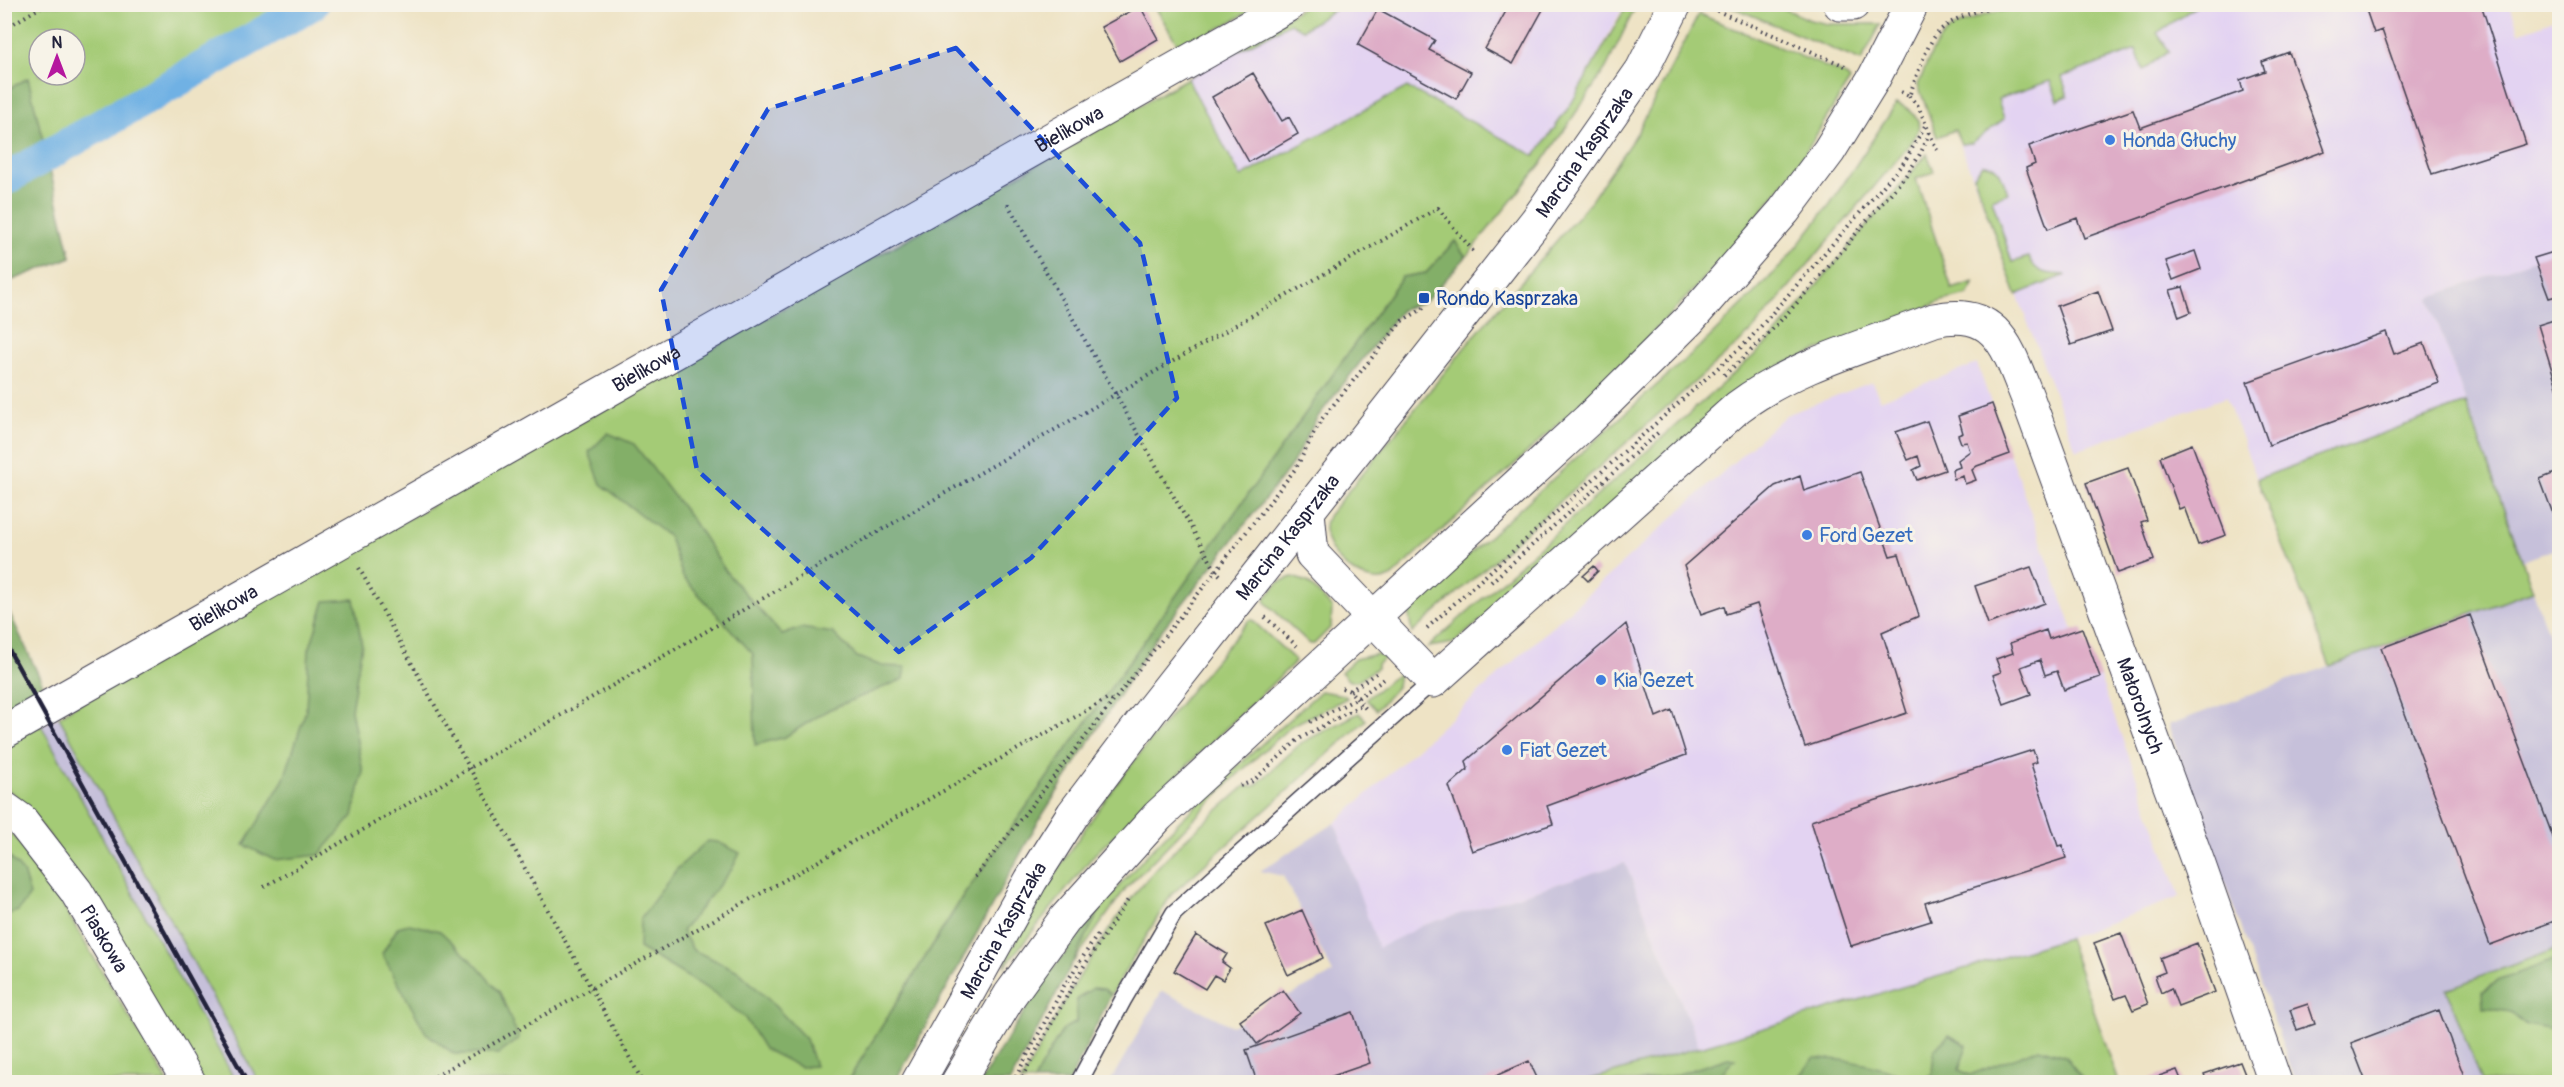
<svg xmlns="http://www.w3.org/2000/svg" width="2564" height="1087" viewBox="0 0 2564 1087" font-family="Pangolin,sans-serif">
<rect width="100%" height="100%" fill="#f7f3e8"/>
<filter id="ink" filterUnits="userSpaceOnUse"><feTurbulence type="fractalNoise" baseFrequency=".0167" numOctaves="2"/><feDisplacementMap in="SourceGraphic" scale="12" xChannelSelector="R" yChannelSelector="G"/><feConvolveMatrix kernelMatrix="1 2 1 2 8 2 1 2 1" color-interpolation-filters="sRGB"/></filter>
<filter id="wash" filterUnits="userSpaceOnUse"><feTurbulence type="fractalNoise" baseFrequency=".008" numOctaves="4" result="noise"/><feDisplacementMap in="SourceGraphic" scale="24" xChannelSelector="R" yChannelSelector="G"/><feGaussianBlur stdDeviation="1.35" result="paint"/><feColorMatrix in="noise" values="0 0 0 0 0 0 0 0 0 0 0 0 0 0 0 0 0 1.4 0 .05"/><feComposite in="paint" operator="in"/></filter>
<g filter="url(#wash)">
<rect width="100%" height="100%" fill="#eee3c5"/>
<path fill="#e3d3f2" d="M 1625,4 L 1571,104 L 1535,156 L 1407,87 L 1241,177 L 1187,78 L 1290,23 L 1342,5 Z
M 2173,5 L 2510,5 L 2519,33 L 2559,18 L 2559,250 L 2429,298 L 2466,403 L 2257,479 L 2226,397 L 2076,450 L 1955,130 L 1984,51 Z
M 1977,364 L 2073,630 L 2082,628 L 2180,897 L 2068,938 L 1700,1049 L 1625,863 L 1424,925 L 1378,949 L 1335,823 L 1786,415 L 1872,382 L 1880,400 Z"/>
<path fill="#c6c0da" d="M 2559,250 L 2559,548 L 2522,561 L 2429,298 Z
M 2533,591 L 2560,668 L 2559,1082 L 2296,1082 L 2168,725 Z
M 59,717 L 259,1082 L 236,1082 L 41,725 Z
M 1335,823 L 1378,948 L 1424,925 L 1625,863 L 1700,1049 L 1582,1082 L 1110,1082 L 1162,991 L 1232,1026 L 1333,973 L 1283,876 L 1260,871 Z"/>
<path fill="#a4cb76" stroke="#637658" stroke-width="1.5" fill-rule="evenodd" d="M 2035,4 L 2198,5 L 2157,33 L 2169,51 L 2143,70 L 2136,50 L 2062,77 L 2068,96 L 2058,100 L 2050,81 L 1998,99 L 2004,119 L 1972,143 L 1961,144 L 1955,130 L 1937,137 L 1918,85 C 1925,69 1932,46 1945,34 C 1968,15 2007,10 2035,4 Z
M 4,5 L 312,5 L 46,156 L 71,257 L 5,283 ZM 39,39 L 75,39 L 75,75 L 39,75 Z
M 1154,5 L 1261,5 L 1181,50 Z
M 1306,5 L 1342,5 L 1302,30 L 1290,23 L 1187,78 L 1241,177 L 1407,87 L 1535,156 L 1571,104 L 1626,7 L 1636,6 L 1606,68 L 1544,160 L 1466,257 L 1455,241 L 1426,273 L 1402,277 L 964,895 L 847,1082 L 259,1082 L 59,717 L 76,705 L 952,214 L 1186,79 Z
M 1727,5 L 1776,5 L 1810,20 L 1828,24 L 1881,24 L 1861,61 Z
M 1699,14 L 1846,75 L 1850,80 C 1831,109 1814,141 1794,169 C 1681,323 1530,448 1391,577 C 1362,593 1312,545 1328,516 L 1470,341 L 1590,202 L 1637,133 Z
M 1897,103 C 1910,109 1916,114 1920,127 L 1912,142 L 1751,332 L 1412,633 L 1409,615 L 1422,597 L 1710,337 L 1784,263 L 1830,204 Z
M 1927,154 L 1934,172 L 1916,179 L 1952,289 L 1974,282 L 1968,295 L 1942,301 L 1779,366 L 1454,643 L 1428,647 L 1769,342 Z
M 1983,164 C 2000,163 2003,180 2008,193 L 1992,199 L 2012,262 L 2029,257 C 2036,275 2049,274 2066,275 L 2016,295 L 1974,176 Z
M 2466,403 L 2533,591 L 2330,666 L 2257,479 Z
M 1292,577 L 1308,582 L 1332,608 L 1331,627 L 1314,644 L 1310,644 L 1266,603 L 1265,598 L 1279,582 Z
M 1249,620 L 1252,620 L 1294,659 L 1295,662 L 1094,855 L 1005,966 C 1007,950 1024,929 1032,914 C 1091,807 1171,714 1249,620 Z
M 1377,654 L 1386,657 L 1377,664 L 1377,668 L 1357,681 L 1349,681 L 1341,672 L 1355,659 Z
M 1399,673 L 1397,687 L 1376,710 L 1366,699 Z
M 1321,691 L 1344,695 L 1347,698 L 1291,726 L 1235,777 L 1126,888 L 1075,960 C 1078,902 1272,735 1321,691 Z
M 1359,713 L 1366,720 L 1171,895 L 1111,995 L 1104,989 L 1084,993 L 1077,1000 L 1076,1023 C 1071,1025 1066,1026 1063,1030 C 1058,1037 1035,1077 1034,1082 L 1021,1082 C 1056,1017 1091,950 1137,891 C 1168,852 1208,819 1245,786 L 1255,786 L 1301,743 Z
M 41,725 L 236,1082 L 195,1082 L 48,834 L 18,798 L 5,787 L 5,742 Z
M 4,826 L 34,857 L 168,1082 L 5,1082 Z
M 2068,938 L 2119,1082 L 1582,1082 Z
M 2559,948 L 2559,1082 L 2481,1082 L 2447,989 Z"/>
<path fill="#83af67" stroke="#526851" stroke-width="1.5" d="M 28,78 L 71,257 L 5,283 L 5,91 Z
M 1455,241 L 1466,257 L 1426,301 L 1401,310 L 1317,418 L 1291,466 L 1155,639 L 1038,822 L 895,1082 L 847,1082 L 964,895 L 1402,277 L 1426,273 Z
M 608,433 L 634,444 L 693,521 L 727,573 L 782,635 L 801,628 L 833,633 L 857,657 L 882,666 L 906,667 L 904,679 L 828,710 L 785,737 L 755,745 L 753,654 L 683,577 L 669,537 L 601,484 L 589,452 Z
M 354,599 L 362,645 L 351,710 L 363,772 L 353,816 L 319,855 L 274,860 L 244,845 L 284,779 L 306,710 L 309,650 L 325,601 Z
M 4,601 L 46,691 L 4,719 Z
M 707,841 L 718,842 L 740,853 L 732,869 L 682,931 L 693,950 L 738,971 L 771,1002 L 806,1039 L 815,1066 L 800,1067 L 764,1049 L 745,1018 L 713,992 L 639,948 L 640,919 L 677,869 Z
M 5,852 L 23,872 L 30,895 L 18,911 L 5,915 Z
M 1101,908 L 1010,1082 L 980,1082 L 1046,977 Z
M 409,924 L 440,931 L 476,965 L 500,993 L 519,1039 L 499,1054 L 454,1054 L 426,1033 L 382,954 L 398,927 Z
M 2559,958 L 2559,1027 L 2548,1029 L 2527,1025 L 2511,1012 L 2483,1008 L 2482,991 L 2500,980 Z
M 1093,988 L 1104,989 L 1111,995 L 1069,1082 L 1034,1082 C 1035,1075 1057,1039 1063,1030 C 1066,1026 1071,1025 1076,1023 L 1077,1000 Z
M 1949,1035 L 1967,1045 L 1959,1070 L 1970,1075 L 2039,1048 L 2065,1056 L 2082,1078 L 2081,1082 L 1923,1082 L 1932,1074 L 1934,1050 Z
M 1728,1058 L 1735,1059 L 1713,1082 L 1636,1082 L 1676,1075 Z
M 1814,1058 C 1851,1059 1883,1066 1917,1082 L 1801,1082 L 1800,1076 Z"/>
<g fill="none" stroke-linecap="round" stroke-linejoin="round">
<path stroke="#70b1e4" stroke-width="32" d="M 4,180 L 313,4"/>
</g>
<g id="blocks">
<path fill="#deadc7" d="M 1510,4 L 1546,4 L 1513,64 L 1485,49 Z
M 2364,4 L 2481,4 L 2526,144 L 2432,174 L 2382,30 L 2374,33 Z
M 1140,6 L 1158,39 L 1120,61 L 1101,27 Z
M 1378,9 L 1435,40 L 1429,50 L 1471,72 L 1456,99 L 1358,45 Z
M 2289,52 L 2325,151 L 2084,238 L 2077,218 L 2048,229 L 2026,168 L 2035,164 L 2029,146 L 2133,110 L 2140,128 L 2243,91 L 2240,80 L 2265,71 L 2262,62 Z
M 1253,73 L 1282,121 L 1289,117 L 1298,134 L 1249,162 L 1212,97 Z
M 2560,250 L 2560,295 L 2549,298 L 2534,258 Z
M 2195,251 L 2201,269 L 2173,280 L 2166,261 Z
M 2183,287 L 2191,312 L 2179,317 L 2170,290 Z
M 2098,291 L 2112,331 L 2071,345 L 2057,306 Z
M 2560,318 L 2560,393 L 2559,393 L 2538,325 Z
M 2386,332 L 2394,354 L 2424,343 L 2439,383 L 2269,445 L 2247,382 Z
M 1992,404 L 2010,454 L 1977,466 L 1972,470 L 1976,480 L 1965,484 L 1963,476 L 1954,479 L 1952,470 L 1960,467 L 1958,460 L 1970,451 L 1967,442 L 1961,443 L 1958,435 L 1963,433 L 1958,416 Z
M 1927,421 L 1945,470 L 1917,480 L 1913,470 L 1921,466 L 1918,456 L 1908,460 L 1896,432 Z
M 2192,444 L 2226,535 L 2198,545 L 2184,507 L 2179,509 L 2160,457 Z
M 2128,468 L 2147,520 L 2141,522 L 2154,560 L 2118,573 L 2086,483 Z
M 2560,471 L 2560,530 L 2559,530 L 2540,479 Z
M 1860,472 L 1890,556 L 1899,554 L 1919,616 L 1882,632 L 1907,713 L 1805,747 L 1757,604 L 1726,614 L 1724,606 L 1701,614 L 1684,566 L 1775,486 L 1800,476 L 1804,491 Z
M 1594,566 L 1598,571 L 1588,581 L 1583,576 Z
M 2031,567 L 2045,603 L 1988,624 L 1975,586 Z
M 2470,615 L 2560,856 L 2560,919 L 2490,945 L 2381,648 Z
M 1626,624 L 1656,717 L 1672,710 L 1686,755 L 1547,806 L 1553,824 L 1472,851 L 1449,786 L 1468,769 L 1466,761 Z
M 2082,628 L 2100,677 L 2064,690 L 2057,671 L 2045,675 L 2040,660 L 2021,667 L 2031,694 L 2004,704 L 1993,675 L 2001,672 L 1996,659 L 2013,653 L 2010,643 L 2046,630 L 2049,639 Z
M 2033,750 L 2037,762 L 2031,764 L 2058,846 L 2062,845 L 2066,858 L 1925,903 L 1931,921 L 1851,946 L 1811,821 Z
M 1302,910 L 1323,958 L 1288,975 L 1266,926 Z
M 2121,933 L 2148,1004 L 2133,1010 L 2126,995 L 2115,999 L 2094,943 Z
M 1196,935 L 1227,954 L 1222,962 L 1230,968 L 1223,980 L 1214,975 L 1205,989 L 1174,971 Z
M 2197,943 L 2215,992 L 2178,1006 L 2171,988 L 2161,993 L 2155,976 L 2165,972 L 2160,958 Z
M 1283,990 L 1300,1013 L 1257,1044 L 1240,1021 Z
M 2308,1004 L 2315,1024 L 2297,1030 L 2290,1010 Z
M 2439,1010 L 2464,1076 L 2446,1082 L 2366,1082 L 2351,1043 Z
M 1353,1012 L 1370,1063 L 1315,1082 L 1257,1082 L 1246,1050 Z
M 1529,1061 L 1539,1082 L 1482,1082 Z
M 2240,1062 L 2248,1082 L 2207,1082 L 2204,1074 Z
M 2177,1070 L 2182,1082 L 2151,1082 L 2150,1079 Z"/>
</g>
</g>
<g filter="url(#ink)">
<use href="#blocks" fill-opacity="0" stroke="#413f50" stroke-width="1.5"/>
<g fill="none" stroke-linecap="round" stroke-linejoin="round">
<defs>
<path id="service" d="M 1079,1082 L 1123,1000 L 1174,913 L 1433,681"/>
<g id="minor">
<path id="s1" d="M 1372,617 L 1433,681 L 1738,407 C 1796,364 1867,346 1934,320 C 1999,306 2008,350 2028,399 L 2199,865 L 2275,1082"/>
<path id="s2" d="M 4,732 L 1290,4"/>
<path id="s3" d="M 4,808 L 21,820 L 76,891 L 189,1082"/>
</g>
<g id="primary">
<path d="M 1840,4 L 1853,4"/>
<path d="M 1308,512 L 1312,554 L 1372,617"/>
<path id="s4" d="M 918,1082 L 1031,880 L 1073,814 L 1153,708 L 1537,220 L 1642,70 L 1675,4"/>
<path d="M 958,1082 L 1010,995 L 1065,919 L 1158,816 L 1588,420 L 1690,319 L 1784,211 L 1829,151 L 1874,78 L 1912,4"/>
</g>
</defs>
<use href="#service" stroke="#413f50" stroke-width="19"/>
<use href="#minor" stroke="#413f50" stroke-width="35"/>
<use href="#primary" stroke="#413f50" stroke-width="35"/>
<path stroke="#413f50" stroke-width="4" stroke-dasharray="1.5 4.5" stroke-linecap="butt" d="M 1706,6 L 1845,66
M 4,29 L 46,4
M 1901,92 L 1909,96 C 1916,79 1925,48 1936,35 C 1950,17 1984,8 2005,4
M 1909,96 L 1918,106 L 1937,150
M 1724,375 C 1779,328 1824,272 1870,217 C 1892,191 1920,165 1929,132
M 359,568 L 643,1082
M 1220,575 L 1216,571 L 1296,468 L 1321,420 L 1402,321 L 1424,308
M 1491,582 L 1660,431
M 1265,617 L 1297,646
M 1427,628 L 1748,341 L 1905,161 L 1926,124
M 1342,688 L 1350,691 L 1367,710
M 1350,691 L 1379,671
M 1310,722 L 1356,699 L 1386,678
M 1240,786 L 1253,781 L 1299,739 L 1361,705
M 975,877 L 1216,571 L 1006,201
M 264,887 L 1438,208 L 1473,251
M 425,1082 L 1107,699 L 1113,701
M 1013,1082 L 1064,986 L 1098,934
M 1019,1082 L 1082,969 L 1128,900"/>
<use href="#service" stroke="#fff" stroke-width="16"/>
<use href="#minor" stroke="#fff" stroke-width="33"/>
<use href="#primary" stroke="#fff" stroke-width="33"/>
<path stroke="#22223b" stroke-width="4.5" d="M 4,641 L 247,1082"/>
</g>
</g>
<path fill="#1d4ed8" fill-opacity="0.2" stroke="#1d4ed8" stroke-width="4.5" stroke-dasharray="12 8" stroke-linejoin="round" d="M 956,48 L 1140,243 L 1177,398 L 1031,558 L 899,652 L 697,470 L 661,290 L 768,109 Z"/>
<g fill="#3f7fe0" stroke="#f7f3e8" stroke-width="2">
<circle cx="2110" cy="140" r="6"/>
<circle cx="1807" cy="535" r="6"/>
<circle cx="1601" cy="680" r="6"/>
<circle cx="1507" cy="750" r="6"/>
</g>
<rect fill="#1a4fb4" stroke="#f7f3e8" stroke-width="2" x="1418" y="292" width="12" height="12" rx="3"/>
<g text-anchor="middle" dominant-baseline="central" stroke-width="6" stroke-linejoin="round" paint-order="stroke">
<g font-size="20" fill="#22223b" stroke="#f7f3e8">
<text stroke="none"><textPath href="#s2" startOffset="1224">Bielikowa</textPath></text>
<text stroke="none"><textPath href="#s4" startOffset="1146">Marcina Kasprzaka</textPath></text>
<text stroke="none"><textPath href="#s2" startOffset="738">Bielikowa</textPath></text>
<text stroke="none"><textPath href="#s4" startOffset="660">Marcina Kasprzaka</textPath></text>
<text stroke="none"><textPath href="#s2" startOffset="252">Bielikowa</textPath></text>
<text stroke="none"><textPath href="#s1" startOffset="1180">Małorolnych</textPath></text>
<text stroke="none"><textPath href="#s4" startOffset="174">Marcina Kasprzaka</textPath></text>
<text stroke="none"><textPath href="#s3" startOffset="166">Piaskowa</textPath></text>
</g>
<g font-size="20" fill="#366cbe" stroke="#f7f3e8" text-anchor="start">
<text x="2122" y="140">Honda Głuchy</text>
<text x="1819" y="535">Ford Gezet</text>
<text x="1613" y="680">Kia Gezet</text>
<text x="1519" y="750">Fiat Gezet</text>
</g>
<g font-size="20" fill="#164399" stroke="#f7f3e8" text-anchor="start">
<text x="1436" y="298">Rondo Kasprzaka</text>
</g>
</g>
<rect width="2564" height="1087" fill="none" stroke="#f7f3e8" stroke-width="24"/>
<g transform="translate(57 57)"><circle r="28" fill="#f7f3e8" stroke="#a29fa3" stroke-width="1.5"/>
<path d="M0-4.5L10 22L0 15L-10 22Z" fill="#b5179e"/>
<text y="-9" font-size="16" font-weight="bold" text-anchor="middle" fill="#22223b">N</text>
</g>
</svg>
